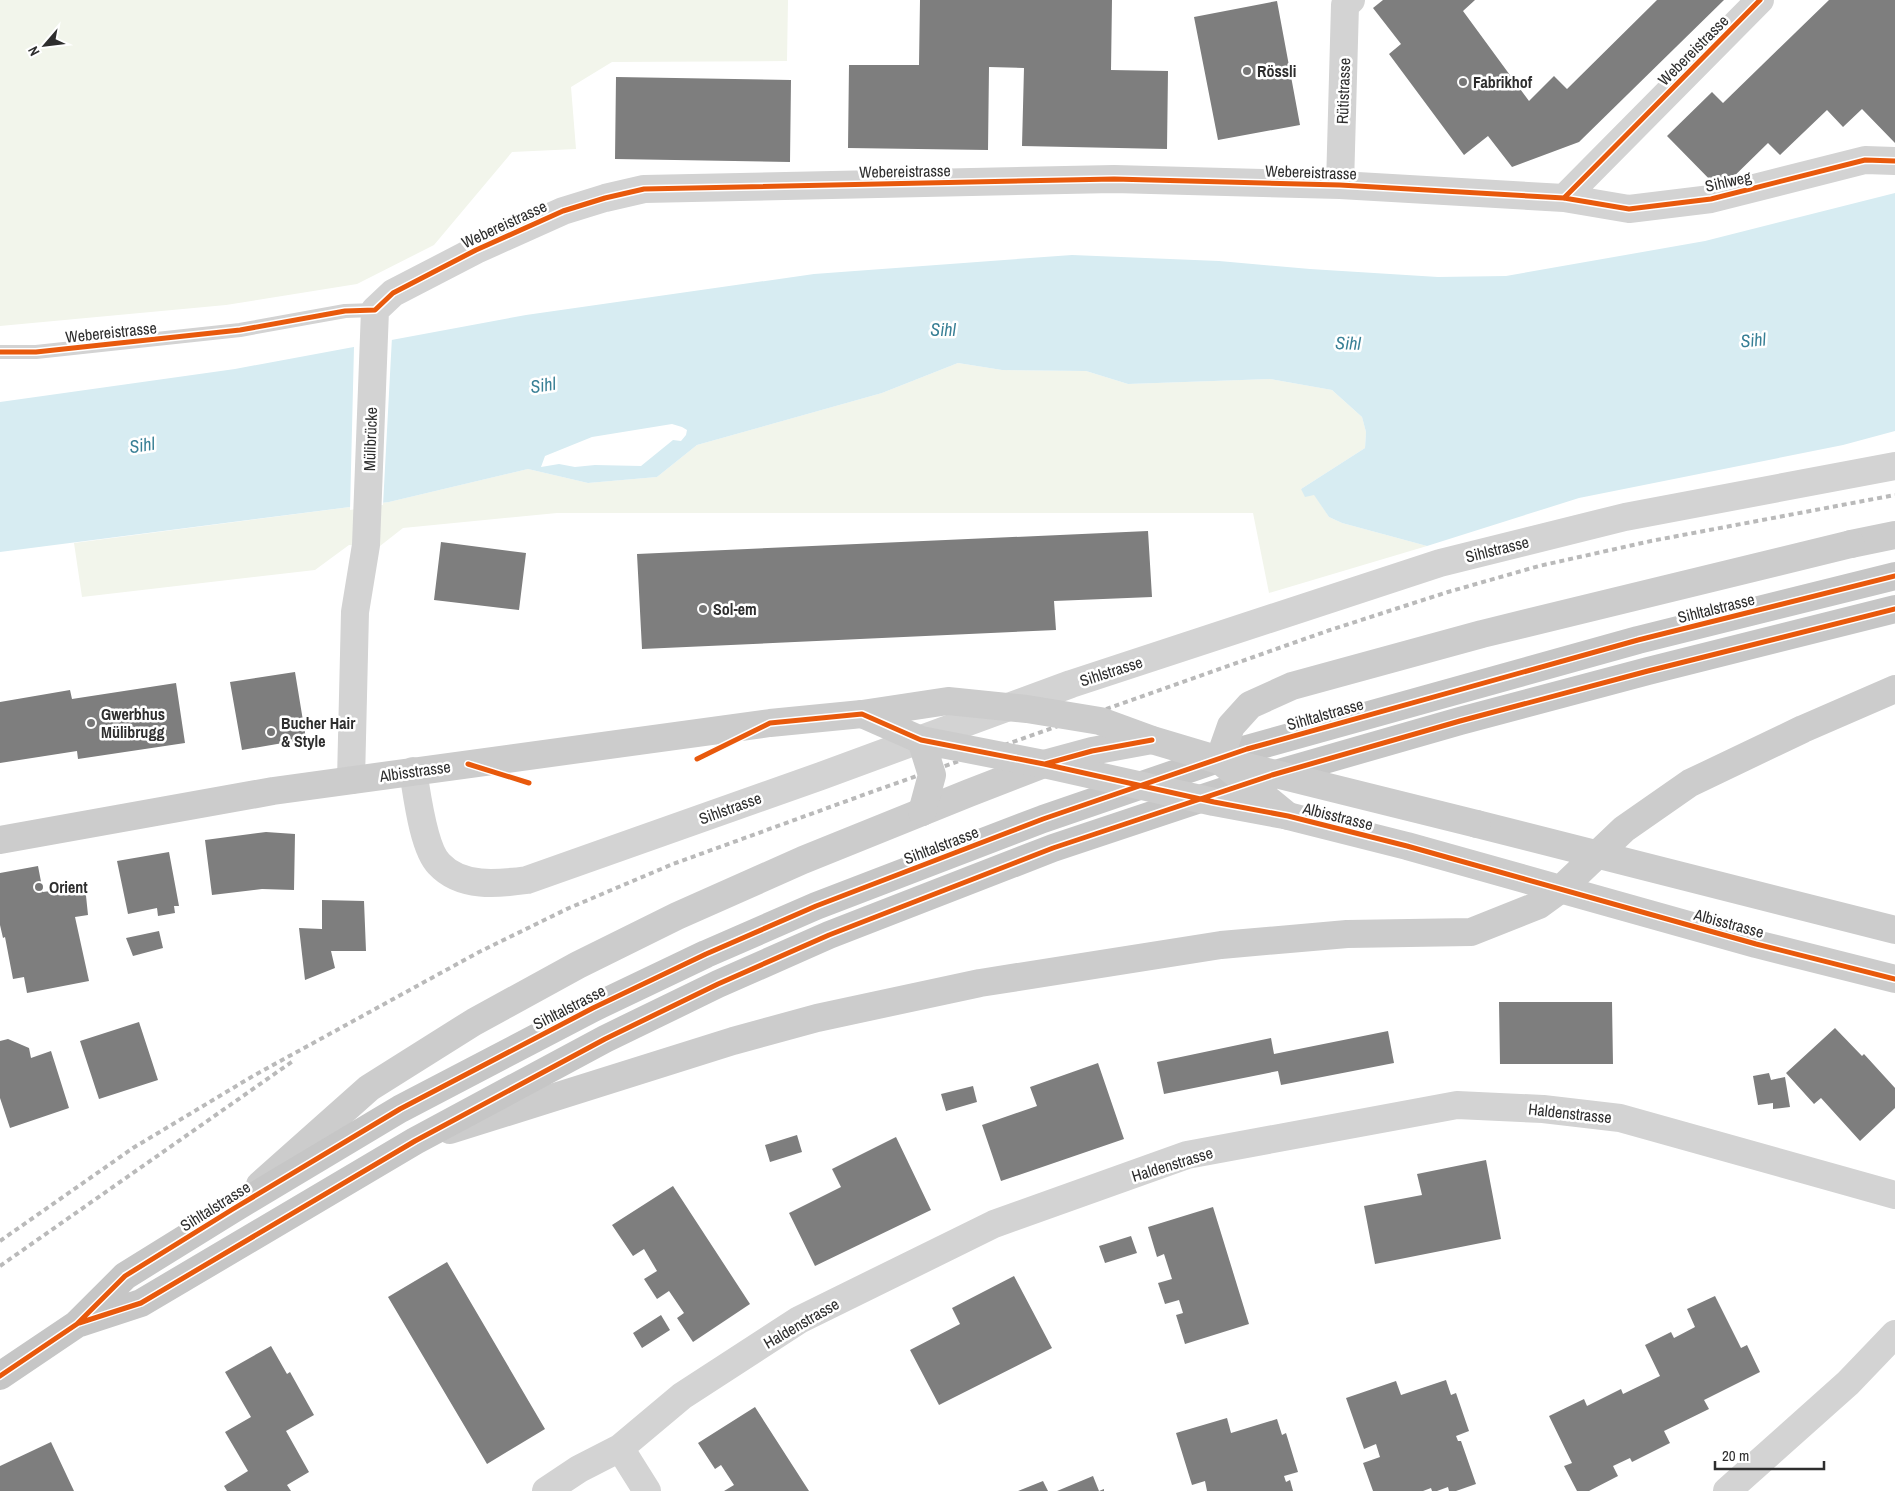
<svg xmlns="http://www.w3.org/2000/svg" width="1895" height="1491" viewBox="0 0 1895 1491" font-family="'Archivo Narrow',sans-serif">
<rect width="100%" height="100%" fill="#fff"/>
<path fill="#f2f5eb" d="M 0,0 L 788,0 L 787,61 L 612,62 L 571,87 L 576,149 L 512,152 L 434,245 L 357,284 L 226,305 L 0,326 Z
M 958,363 L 1002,370 L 1086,371 L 1128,384 L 1270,379 L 1332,390 L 1362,417 L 1366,432 L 1365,448 L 1301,489 L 1314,494 L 1329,517 L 1342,523 L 1427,546 L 1269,593 L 1253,513 L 557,513 L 403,528 L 380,546 L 349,545 L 315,570 L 82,597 L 74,543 L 389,502 L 528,469 L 588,483 L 657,477 L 697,445 L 882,393 Z"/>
<path fill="#d7ecf2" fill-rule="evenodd" d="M 1895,193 L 1895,431 L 1843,445 L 1579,498 L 1427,546 L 1342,523 L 1329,517 L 1314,495 L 1305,497 L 1301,489 L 1365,448 L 1366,432 L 1362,417 L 1332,390 L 1270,379 L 1128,384 L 1086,371 L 1002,370 L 958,363 L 882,393 L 697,445 L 657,477 L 588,483 L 528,469 L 389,502 L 0,552 L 0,402 L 235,369 L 526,315 L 814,274 L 1072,255 L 1219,261 L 1310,269 L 1438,277 L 1506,276 L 1705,241 ZM 672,424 L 682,427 L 687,430 L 686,435 L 681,441 L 673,440 L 641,466 L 595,465 L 575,467 L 559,464 L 541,467 L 545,456 L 592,437 Z"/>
<path fill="#fff" d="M 392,337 L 383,505 L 350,510 L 354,347 L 352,345 Z"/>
<path fill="#7e7e7e" d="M 920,0 L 1112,0 L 1111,70 L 1168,71 L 1167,149 L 1022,146 L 1024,68 L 989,67 L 988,150 L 848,148 L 849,65 L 919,65 Z
M 1383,0 L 1475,0 L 1463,11 L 1529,101 L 1554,76 L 1567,89 L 1657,0 L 1724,0 L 1579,142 L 1512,167 L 1488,136 L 1464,155 L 1389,54 L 1401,44 L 1373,8 Z
M 1829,0 L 1895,0 L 1895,143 L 1862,109 L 1843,127 L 1827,110 L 1780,155 L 1768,143 L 1720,190 L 1667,136 L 1712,92 L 1723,103 Z
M 1277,1 L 1300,125 L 1218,140 L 1194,17 Z
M 616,77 L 791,80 L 790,162 L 615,159 Z
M 1148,531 L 1152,597 L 1054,601 L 1056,630 L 642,649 L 637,554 Z
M 441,542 L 526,553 L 519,610 L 434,600 Z
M 295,672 L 306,739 L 242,750 L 230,682 Z
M 176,683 L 185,743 L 78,759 L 77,751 L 0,763 L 0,702 L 70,690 L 72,699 Z
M 266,832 L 295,834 L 294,890 L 262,889 L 212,895 L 205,840 Z
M 169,852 L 179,906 L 174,906 L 175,913 L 158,916 L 157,908 L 128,914 L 117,861 Z
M 38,866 L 43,892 L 85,886 L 88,915 L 75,917 L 89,981 L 27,993 L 24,977 L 13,979 L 5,937 L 3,938 L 0,925 L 0,873 Z
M 322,900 L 364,901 L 366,951 L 331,951 L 335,968 L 305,980 L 299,928 L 322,929 Z
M 159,931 L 163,948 L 133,956 L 126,938 Z
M 1499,1002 L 1612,1002 L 1613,1064 L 1500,1064 Z
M 139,1022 L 158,1080 L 99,1099 L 80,1041 Z
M 1835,1028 L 1862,1056 L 1864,1054 L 1895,1088 L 1895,1108 L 1860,1141 L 1821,1098 L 1814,1104 L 1786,1073 Z
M 1388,1031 L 1394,1063 L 1281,1085 L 1278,1071 L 1164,1094 L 1157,1062 L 1271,1038 L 1274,1054 Z
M 8,1039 L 29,1048 L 31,1058 L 51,1051 L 69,1108 L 10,1128 L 0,1098 L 0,1041 Z
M 1098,1063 L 1124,1139 L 1001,1181 L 982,1125 L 1037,1106 L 1030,1087 Z
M 1769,1073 L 1771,1080 L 1785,1077 L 1790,1107 L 1773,1109 L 1773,1103 L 1758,1105 L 1753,1076 Z
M 973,1086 L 977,1102 L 946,1111 L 941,1094 Z
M 797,1135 L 802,1152 L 770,1162 L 765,1145 Z
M 896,1137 L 931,1210 L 815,1266 L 789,1213 L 841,1187 L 832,1169 Z
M 1486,1160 L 1501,1239 L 1375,1264 L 1364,1206 L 1422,1195 L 1417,1174 Z
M 673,1186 L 750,1304 L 693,1342 L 677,1318 L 684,1313 L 669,1291 L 657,1299 L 644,1279 L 657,1271 L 644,1249 L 633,1256 L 612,1225 Z
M 1213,1207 L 1249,1324 L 1185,1344 L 1176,1315 L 1183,1313 L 1179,1300 L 1165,1304 L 1158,1283 L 1172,1279 L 1164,1254 L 1157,1257 L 1148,1227 Z
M 1131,1236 L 1137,1253 L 1105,1263 L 1099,1246 Z
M 447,1262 L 545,1429 L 487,1464 L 388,1297 Z
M 1014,1276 L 1052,1348 L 939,1405 L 910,1350 L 960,1324 L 952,1308 Z
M 1715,1296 L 1741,1348 L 1747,1345 L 1760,1372 L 1704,1400 L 1709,1409 L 1664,1431 L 1670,1443 L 1632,1462 L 1630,1458 L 1613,1466 L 1618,1476 L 1589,1491 L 1577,1491 L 1564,1466 L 1572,1463 L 1549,1416 L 1584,1399 L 1587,1406 L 1621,1389 L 1623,1394 L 1660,1376 L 1645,1345 L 1671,1332 L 1674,1338 L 1695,1327 L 1687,1309 Z
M 661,1315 L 670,1330 L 642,1348 L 633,1333 Z
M 271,1346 L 287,1374 L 290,1372 L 314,1415 L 286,1431 L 309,1472 L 287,1485 L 291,1491 L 227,1491 L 224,1486 L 248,1471 L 225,1432 L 251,1417 L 225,1372 Z
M 1446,1380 L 1451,1395 L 1456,1393 L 1469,1431 L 1456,1436 L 1458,1441 L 1461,1441 L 1476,1484 L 1456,1491 L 1449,1491 L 1448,1487 L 1437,1491 L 1432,1491 L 1431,1488 L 1423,1491 L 1373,1491 L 1363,1463 L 1380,1457 L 1376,1444 L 1364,1449 L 1346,1398 L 1396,1381 L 1401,1395 Z
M 755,1407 L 809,1491 L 724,1491 L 734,1485 L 721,1465 L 715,1469 L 698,1443 Z
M 1227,1418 L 1231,1433 L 1277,1419 L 1282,1435 L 1286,1433 L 1298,1472 L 1284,1476 L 1286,1482 L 1290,1480 L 1293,1491 L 1207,1491 L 1205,1481 L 1192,1485 L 1176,1433 Z
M 51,1442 L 74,1491 L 0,1491 L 0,1466 Z
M 1093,1476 L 1099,1491 L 1104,1489 L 1104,1491 L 1057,1491 Z
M 1043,1481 L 1048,1491 L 1018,1491 Z"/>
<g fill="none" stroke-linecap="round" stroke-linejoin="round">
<path stroke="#d3d3d3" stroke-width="14" d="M 0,352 L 36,352 L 240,330 L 345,311 L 375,310"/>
<path stroke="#d3d3d3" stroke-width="28" d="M 1340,185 L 1345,5 L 1351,0
M 1564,198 L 1760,0
M 413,771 C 417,794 423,848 439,864 C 461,888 498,884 527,880 L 821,776 L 1071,684 L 1440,563 L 1625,517 L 1895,466
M 351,780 L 355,612 L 366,545 L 375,310 L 393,293 L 476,250 L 563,211 L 605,198 L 644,189 L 1114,179 L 1340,185 L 1564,198 L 1629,209 L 1711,199 L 1865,160 L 1895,161
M 620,1448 L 647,1491
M 546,1491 L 579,1469 L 620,1448 L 682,1396 L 799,1320 L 994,1224 L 1187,1155 L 1457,1105 L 1543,1109 L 1620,1118 L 1895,1195
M 1727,1491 L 1848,1383 L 1895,1334"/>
<path stroke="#ccc" stroke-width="28" d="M 1851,544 L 1895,535
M 1288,816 L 1407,846 L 1756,944 L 1895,979
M 1477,824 L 1895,930
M 0,840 L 273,791 L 770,723 L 862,714
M 450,1130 L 733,1041 L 817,1018 L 980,983 L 1221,945 L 1347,934 L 1471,932 L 1539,905 L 1561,889 L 1624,829 L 1690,783 L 1803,729 L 1895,689
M 260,1185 L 369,1088 L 474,1022 L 578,965 L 677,916 L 803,860 L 969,793 L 1044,764 L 1092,751 L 1152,740"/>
<path stroke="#c6c6c6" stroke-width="28" d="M 80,1323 L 141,1303 L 415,1141 L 605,1039 L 718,984 L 829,935 L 1053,848 L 1272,775 L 1460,721 L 1648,671 L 1895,609
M 0,1376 L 77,1324 L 125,1276 L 233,1209 L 400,1109 L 593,1008 L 706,954 L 816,906 L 1043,819 L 1247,749 L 1638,640 L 1895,576"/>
<path stroke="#bababa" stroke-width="4" stroke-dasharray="5 4" stroke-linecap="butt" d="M 0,1241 L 133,1148 L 253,1076 L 479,952 L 569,908 L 673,864 L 877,790 L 1330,630 L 1448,592 L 1539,566 L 1651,541 L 1895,495
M 0,1266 L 293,1061"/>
<path stroke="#ccc" stroke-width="28" d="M 862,714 L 948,701 L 1027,709 L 1100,721 L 1152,740 L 1219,760 L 1477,824
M 862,714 L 921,740 L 1044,764 L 1214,802 L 1284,815
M 921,740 L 932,775 L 922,812
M 1288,816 L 1219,760 L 1231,726 L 1250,705 L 1292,686 L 1482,634 L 1851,544"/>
<defs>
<path id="cycleway" d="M 1564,198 L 1760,0
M 0,352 L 36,352 L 240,330 L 345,311 L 375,310 L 393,293 L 476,250 L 563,211 L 605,198 L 644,189 L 1114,179 L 1340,185 L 1564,198 L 1629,209 L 1711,199 L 1865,160 L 1895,161
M 697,759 L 770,723 L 862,714 L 921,740 L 1044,764 L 1214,802 L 1288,816 L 1407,846 L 1756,944 L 1895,979
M 468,764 L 529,783
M 1045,764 L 1092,751 L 1152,740
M 79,1323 L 141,1303 L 415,1141 L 605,1039 L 718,984 L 829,935 L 1053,848 L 1272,775 L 1460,721 L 1648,671 L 1895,609
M 0,1376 L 77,1324 L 125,1276 L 233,1209 L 400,1109 L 593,1008 L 706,954 L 816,906 L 1043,819 L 1247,749 L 1638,640 L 1895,576"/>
</defs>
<use href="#cycleway" stroke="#fff" stroke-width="8"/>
<use href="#cycleway" stroke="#e8590c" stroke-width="5"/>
</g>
<g fill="#777" stroke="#fff" stroke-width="2">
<circle cx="1247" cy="71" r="5"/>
<circle cx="1463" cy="82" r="5"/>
<circle cx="703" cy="609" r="5"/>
<circle cx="91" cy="723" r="5"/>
<circle cx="271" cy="732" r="5"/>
<circle cx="39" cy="887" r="5"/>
</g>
<g text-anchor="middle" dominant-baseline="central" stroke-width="5" stroke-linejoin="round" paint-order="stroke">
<g font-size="16" fill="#2e2e2e" stroke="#fff">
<text transform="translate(1693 50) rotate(-45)">Webereistrasse</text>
<text transform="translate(1343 91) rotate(-88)">Rütistrasse</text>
<text transform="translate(905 171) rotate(-1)">Webereistrasse</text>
<text transform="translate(1311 172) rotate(2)">Webereistrasse</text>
<text transform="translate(1728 181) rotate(-13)">Sihlweg</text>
<text transform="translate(504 224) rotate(-25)">Webereistrasse</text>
<text transform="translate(111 332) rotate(-6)">Webereistrasse</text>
<text transform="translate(370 439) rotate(-88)">Mülibrücke</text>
<text transform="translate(1497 549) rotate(-14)">Sihlstrasse</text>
<text transform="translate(1716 608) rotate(-14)">Sihltalstrasse</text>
<text transform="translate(1111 671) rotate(-18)">Sihlstrasse</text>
<text transform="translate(1325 714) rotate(-16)">Sihltalstrasse</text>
<text transform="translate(415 771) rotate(-8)">Albisstrasse</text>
<text transform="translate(730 808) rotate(-20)">Sihlstrasse</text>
<text transform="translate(1338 816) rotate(14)">Albisstrasse</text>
<text transform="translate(941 845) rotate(-21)">Sihltalstrasse</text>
<text transform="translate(1729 923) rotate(15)">Albisstrasse</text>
<text transform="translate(569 1007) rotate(-27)">Sihltalstrasse</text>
<text transform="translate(1570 1113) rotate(6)">Haldenstrasse</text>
<text transform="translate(1172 1164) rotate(-17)">Haldenstrasse</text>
<text transform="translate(215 1206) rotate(-32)">Sihltalstrasse</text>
<text transform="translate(801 1323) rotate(-30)">Haldenstrasse</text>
</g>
<g font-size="16" font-weight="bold" fill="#2e2e2e" stroke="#fff" text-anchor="start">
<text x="1257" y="71">Rössli</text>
<text x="1473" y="82">Fabrikhof</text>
<text x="713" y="609">Sol-em</text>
<text x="101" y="714">Gwerbhus<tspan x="101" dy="18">Mülibrugg</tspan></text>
<text x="281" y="723">Bucher Hair<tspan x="281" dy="18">&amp; Style</tspan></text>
<text x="49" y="887">Orient</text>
</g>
<g font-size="18" font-style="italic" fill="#387f95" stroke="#fff">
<text x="943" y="329">Sihl</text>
<text transform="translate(1753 340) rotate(-5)">Sihl</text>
<text transform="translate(1348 343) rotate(2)">Sihl</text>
<text transform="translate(543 385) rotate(-8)">Sihl</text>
<text transform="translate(142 445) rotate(-8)">Sihl</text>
</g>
</g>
<g transform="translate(45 45) rotate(242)" stroke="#ffffff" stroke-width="4" paint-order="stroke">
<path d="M0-4L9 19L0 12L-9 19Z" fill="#2e2e2e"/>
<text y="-8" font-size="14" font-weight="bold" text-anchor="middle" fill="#2e2e2e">N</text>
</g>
<path d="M1715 1461v8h109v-8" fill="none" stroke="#2e2e2e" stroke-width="2.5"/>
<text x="1722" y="1461" font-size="15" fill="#2e2e2e" stroke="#ffffff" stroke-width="4" paint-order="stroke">20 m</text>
</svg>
